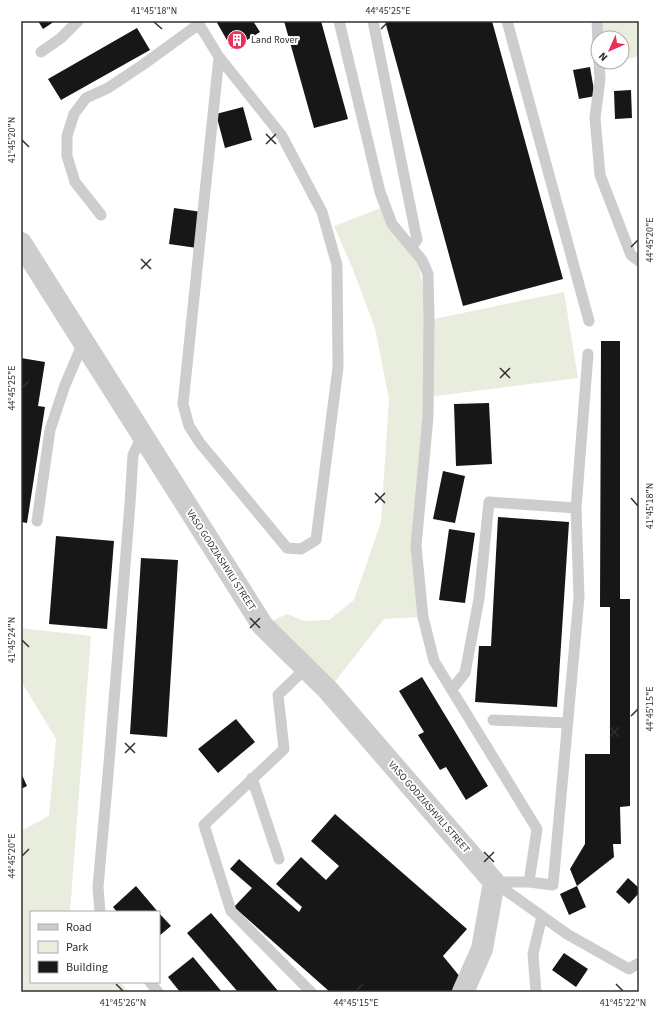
<svg xmlns="http://www.w3.org/2000/svg" width="660" height="1013" viewBox="0 0 660 1013" font-family="'Source Sans 3',sans-serif">
<rect width="100%" height="100%" fill="#fff"/>
<path fill="#e8edde" d="M 602,21 L 639,21 L 639,56 L 622,61 L 622,38 L 603,38 Z
M 381,208 L 417,256 L 429,320 L 564,292 L 578,378 L 428,397 L 416,546 L 423,617 L 384,619 L 333,684 L 272,621 L 287,614 L 304,621 L 329,620 L 354,600 L 381,522 L 389,399 L 375,328 L 352,267 L 334,226 Z
M 21,628 L 91,636 L 70,912 L 31,912 L 31,982 L 120,982 L 129,992 L 21,992 L 21,831 L 49,816 L 56,739 L 21,681 Z"/>
<path fill="#171717" d="M 38,21 L 55,21 L 43,29 Z
M 216,21 L 253,21 L 260,32 L 232,49 Z
M 284,21 L 321,21 L 348,119 L 314,128 Z
M 385,21 L 492,21 L 563,279 L 463,306 Z
M 137,28 L 150,50 L 61,100 L 48,79 Z
M 590,67 L 595,96 L 579,99 L 573,70 Z
M 631,90 L 632,118 L 615,119 L 614,91 Z
M 243,107 L 252,140 L 225,148 L 216,114 Z
M 174,208 L 202,212 L 197,248 L 169,244 Z
M 601,341 L 620,341 L 620,599 L 630,599 L 630,806 L 620,807 L 621,844 L 613,844 L 614,857 L 577,886 L 570,869 L 585,844 L 585,754 L 610,754 L 610,607 L 600,607 Z
M 21,358 L 45,362 L 38,406 L 45,407 L 27,523 L 21,522 Z
M 489,403 L 492,464 L 456,466 L 454,404 Z
M 443,471 L 465,476 L 455,523 L 433,519 Z
M 498,517 L 569,522 L 557,707 L 475,702 L 479,646 L 491,646 Z
M 449,529 L 475,533 L 465,603 L 439,600 Z
M 56,536 L 114,541 L 107,629 L 49,624 Z
M 141,558 L 178,560 L 167,737 L 130,734 Z
M 422,677 L 488,786 L 466,800 L 446,767 L 440,770 L 418,735 L 424,732 L 399,691 Z
M 236,719 L 255,742 L 218,773 L 198,749 Z
M 21,773 L 27,786 L 21,789 Z
M 335,814 L 467,929 L 443,956 L 461,978 L 457,992 L 330,992 L 234,907 L 252,888 L 230,869 L 239,859 L 299,912 L 302,907 L 276,884 L 301,857 L 326,880 L 339,866 L 311,841 Z
M 628,878 L 639,888 L 639,893 L 629,904 L 616,892 Z
M 136,886 L 158,912 L 117,912 L 113,907 Z
M 577,886 L 586,907 L 569,915 L 560,894 Z
M 159,913 L 171,926 L 159,936 Z
M 211,913 L 279,992 L 238,992 L 187,933 Z
M 564,953 L 588,969 L 576,987 L 552,970 Z
M 193,957 L 222,992 L 180,992 L 168,977 Z"/>
<g fill="none" stroke-linecap="round" stroke-linejoin="round">
<path stroke="#cdcdcd" stroke-width="11" d="M 197,21 L 219,57 L 282,136 L 322,212 L 337,265 L 338,367 L 316,540 L 301,549 L 287,548 L 200,443 L 189,426 L 183,404 L 219,57
M 339,21 L 380,192 L 392,224 L 422,260 L 428,274 L 429,320 L 428,417 L 416,546 L 423,617 L 434,661 L 537,829 L 529,882
M 373,21 L 417,240 L 411,247
M 507,21 L 589,321
M 597,21 L 598,45
M 41,52 L 61,38 L 78,21
M 599,62 L 600,79 L 595,118 L 600,175 L 631,255 L 639,261
M 101,215 L 75,182 L 67,156 L 67,136 L 74,114 L 86,98 L 108,88 L 144,64 L 199,24
M 37,521 L 50,430 L 65,385 L 83,343
M 305,669 L 278,695 L 284,749 L 204,825 L 231,911 L 311,992
M 452,689 L 465,673 L 479,599 L 489,502 L 576,508
M 493,720 L 567,723
M 252,778 L 279,859
M 494,882 L 529,882 L 553,885 L 579,597 L 576,508 L 588,354
M 494,882 L 567,934 L 629,969 L 639,963
M 100,912 L 98,887 L 108,775 L 130,504 L 133,455 L 142,436
M 150,982 L 158,992
M 536,992 L 533,954 L 542,916"/>
<path stroke="#cdcdcd" stroke-width="22" d="M 21,243 L 263,626 L 328,690 L 494,882 L 482,949 L 463,992"/>
</g>
<path fill="none" stroke="#303030" stroke-width="1.5" d="M 154,22 L 162,29M 381,29 L 388,22M 266,134 L 276,144M 22,140 L 29,147M 266,144 L 276,134M 631,247 L 638,240M 141,259 L 151,269M 141,269 L 151,259M 500,368 L 510,378M 500,378 L 510,368M 22,388 L 29,381M 375,493 L 385,503M 631,498 L 638,506M 375,503 L 385,493M 250,618 L 260,628M 250,628 L 260,618M 22,640 L 29,647M 631,716 L 638,709M 610,727 L 619,737M 610,737 L 619,727M 125,743 L 135,753M 125,753 L 135,743M 484,852 L 494,862M 22,856 L 29,849M 484,862 L 494,852M 116,984 L 123,991M 616,984 L 623,991M 356,991 L 363,984"/>
<defs>
<symbol id="building-disc" viewBox="-11 -11 22 22"><circle r="9.5" fill="#ea2f59" stroke="#fff"/><path d="M-4-6H4V6H1V3H-1V6H-4ZM-2.5-4.3h1.7v1.8h-1.7ZM.8-4.3h1.7v1.8H.8ZM-2.5-1h1.7V.8h-1.7ZM.8-1h1.7V.8H.8Z" fill="#fff"/></symbol>
</defs>
<g fill-rule="evenodd">
<use href="#building-disc" x="226" y="29" width="22" height="22"/>
</g>
<g text-anchor="middle" dominant-baseline="central" stroke-width="4" stroke-linejoin="round" paint-order="stroke">
<g font-size="10" fill="#303030" stroke="#fff" text-anchor="start">
<text x="251" y="40">Land Rover</text>
</g>
<g font-size="10" fill="#303030" stroke="#fff">
<text transform="translate(221 560) rotate(57)">VASO GODZIASHVILI STREET</text>
<text transform="translate(429 807) rotate(49)">VASO GODZIASHVILI STREET</text>
</g>
</g>
<rect width="660" height="1013" fill="none" stroke="#ffffff" stroke-width="44"/>
<rect x="30" y="911" width="130" height="72" fill="#ffffff" stroke="#acacac"/>
<rect x="38" y="924" width="20" height="6" fill="#cdcdcd" stroke="#acacac"/>
<text x="66" y="931" font-size="12" fill="#303030">Road</text>
<rect x="38" y="941" width="20" height="12" fill="#e8edde" stroke="#acacac"/>
<text x="66" y="951" font-size="12" fill="#303030">Park</text>
<rect x="38" y="961" width="20" height="12" fill="#171717" stroke="#acacac"/>
<text x="66" y="971" font-size="12" fill="#303030">Building</text>
<g transform="translate(610 50) rotate(225)"><circle r="19" fill="#ffffff" stroke="#acacac"/>
<path d="M0-3L7 15L0 10L-7 15Z" fill="#ea2f59"/>
<text y="-6" font-size="11" font-weight="bold" text-anchor="middle" fill="#303030">N</text>
</g>
<rect x="22" y="22" width="616" height="969" fill="none" stroke="#303030" stroke-width="1.5"/>
<g font-size="10" text-anchor="middle" fill="#303030">
<text x="154" y="14">41°45'18"N</text>
<text x="388" y="14">44°45'25"E</text>
<text transform="translate(11 140) rotate(-90)" y="4">41°45'20"N</text>
<text transform="translate(649 240) rotate(-90)" y="4">44°45'20"E</text>
<text transform="translate(11 388) rotate(-90)" y="4">44°45'25"E</text>
<text transform="translate(649 506) rotate(-90)" y="4">41°45'18"N</text>
<text transform="translate(11 640) rotate(-90)" y="4">41°45'24"N</text>
<text transform="translate(649 709) rotate(-90)" y="4">44°45'15"E</text>
<text transform="translate(11 856) rotate(-90)" y="4">44°45'20"E</text>
<text x="123" y="1006">41°45'26"N</text>
<text x="356" y="1006">44°45'15"E</text>
<text x="623" y="1006">41°45'22"N</text>
</g>
</svg>
